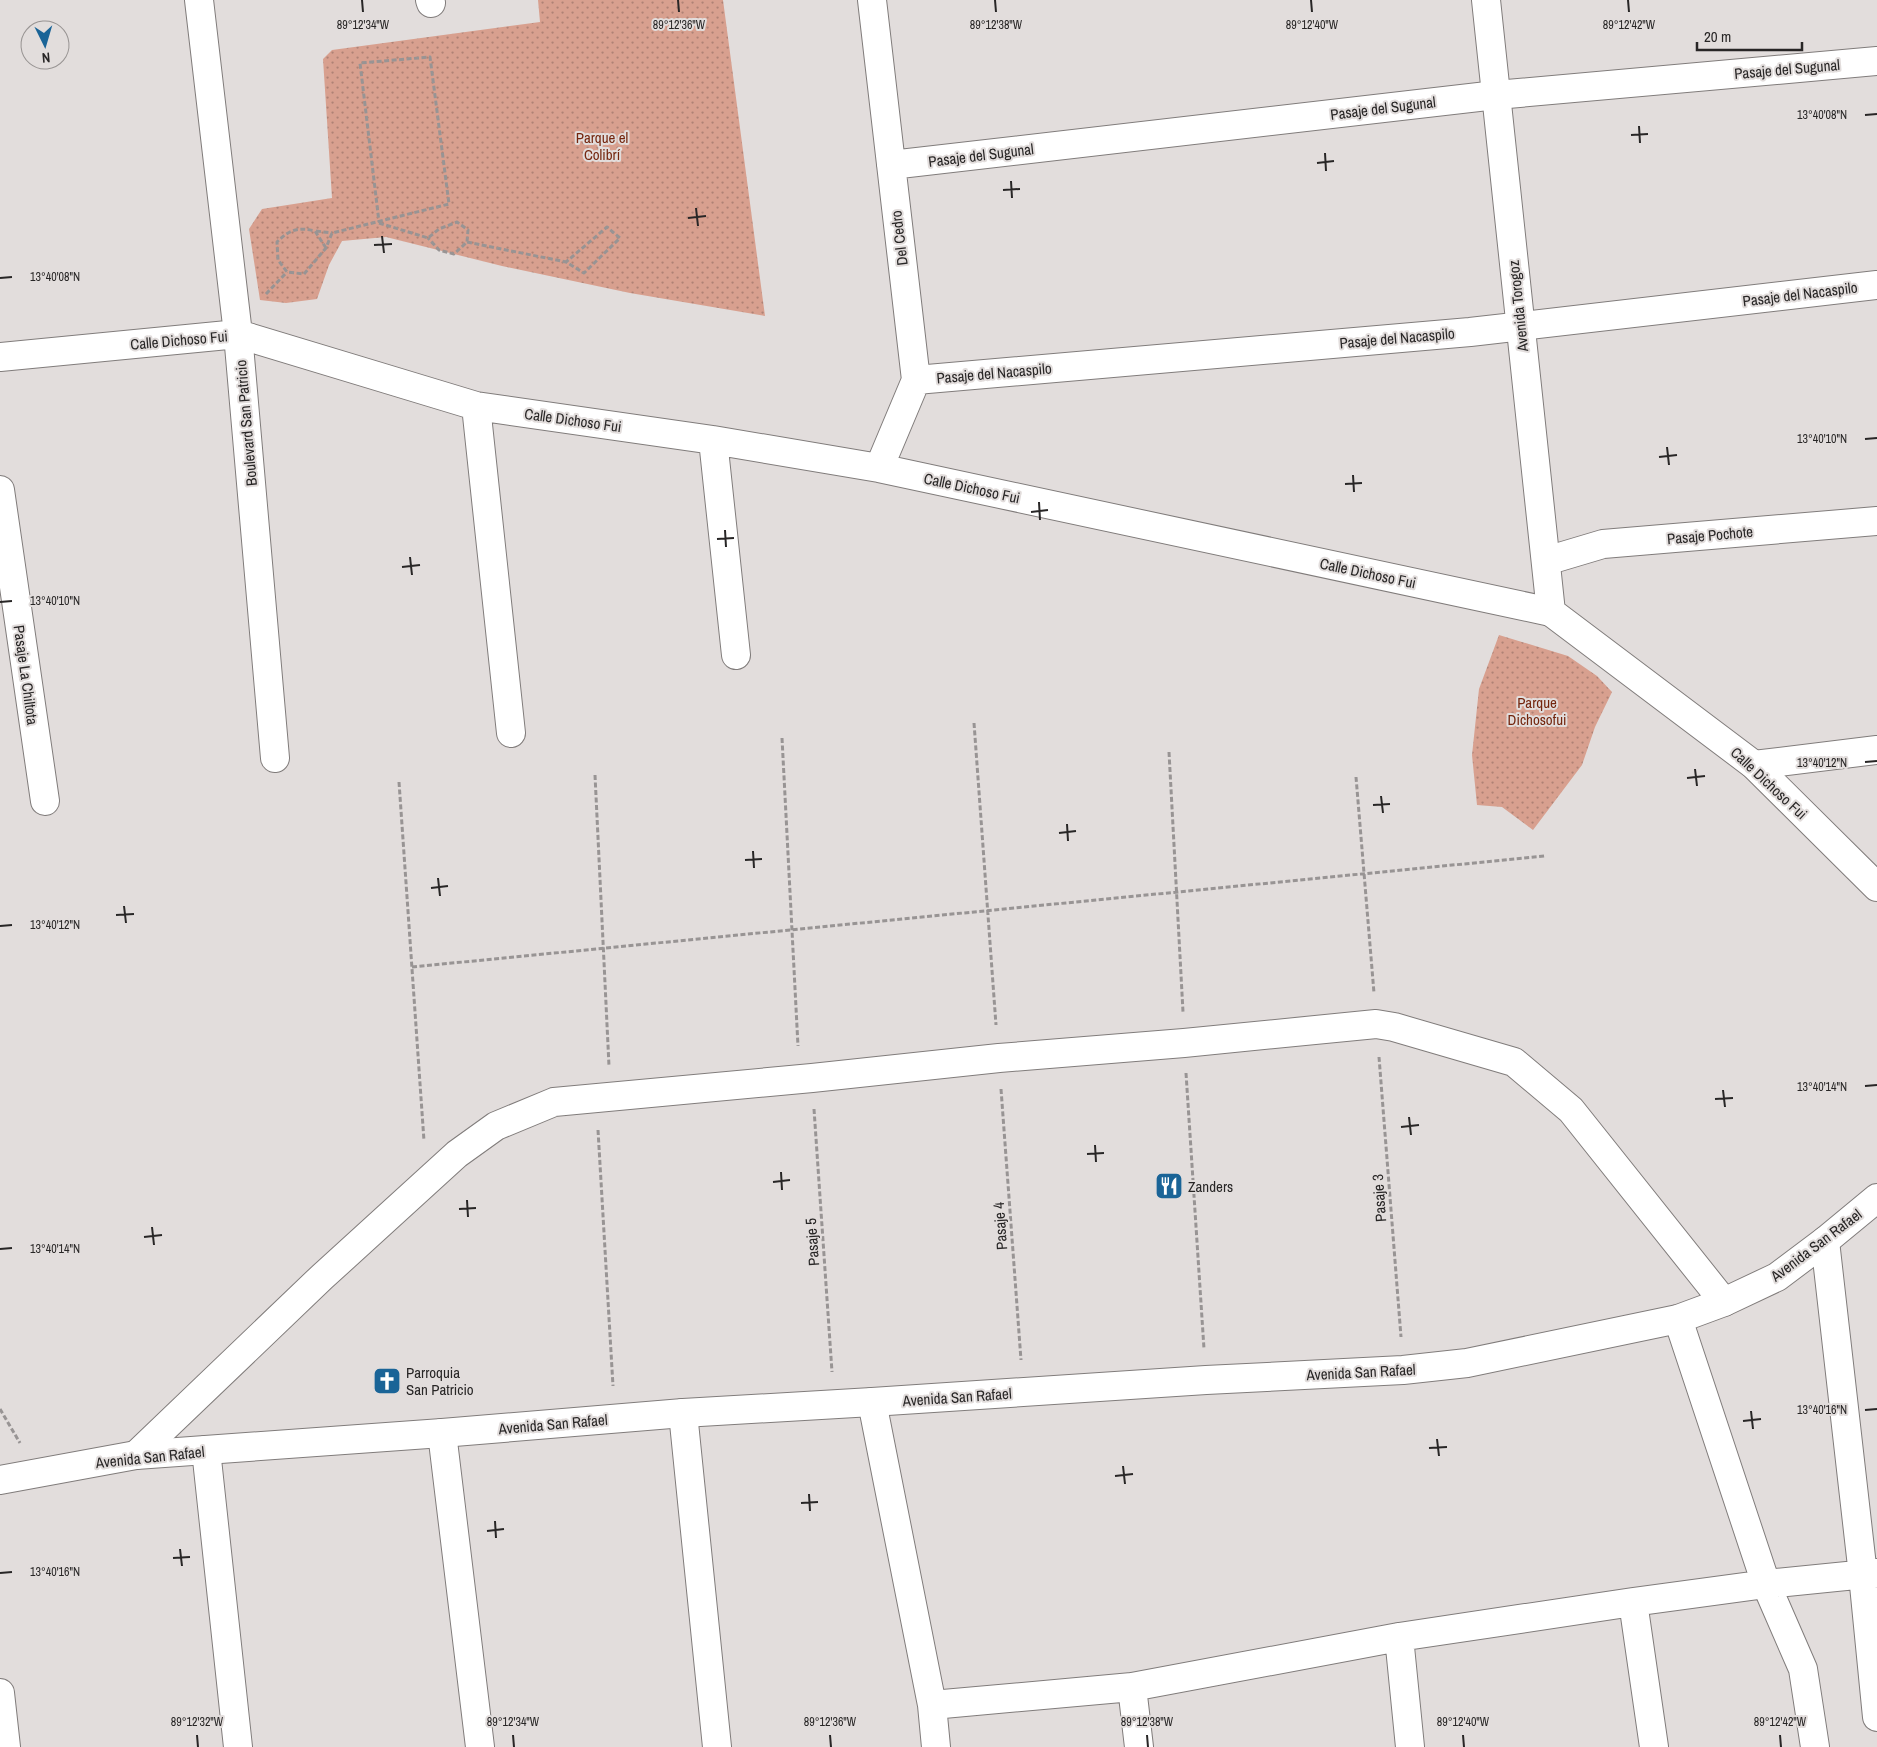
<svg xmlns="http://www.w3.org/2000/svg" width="1877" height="1747" viewBox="0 0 1877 1747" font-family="'Archivo Narrow',sans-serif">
<defs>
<pattern id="park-dots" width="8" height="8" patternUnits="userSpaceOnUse" patternTransform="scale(1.25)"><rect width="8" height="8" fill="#d8a08f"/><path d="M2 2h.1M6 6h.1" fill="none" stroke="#af8275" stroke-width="1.8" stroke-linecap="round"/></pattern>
</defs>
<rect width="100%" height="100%" fill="#e2dddc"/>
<path fill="url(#park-dots)" d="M 538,0 L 723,0 L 765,316 L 630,293 L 502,266 L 386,237 L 342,241 L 329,265 L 317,299 L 286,303 L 260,300 L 249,229 L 262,209 L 332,198 L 323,59 L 332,50 L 540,22 Z
M 1499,635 L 1568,656 L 1597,676 L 1612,692 L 1595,727 L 1582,765 L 1533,830 L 1502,807 L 1477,805 L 1472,755 L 1479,689 Z"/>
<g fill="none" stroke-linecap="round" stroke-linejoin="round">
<defs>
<path id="minor" d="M 199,0 L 238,334 L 275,758
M 430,0 L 431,3
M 872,0 L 916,380 L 879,468
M 891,165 L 1496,95 L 1877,61
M 0,357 L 238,334 L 476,406 L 713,440 L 879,468 L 1551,612
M 916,380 L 1470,332 L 1877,285
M 476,406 L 511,733
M 713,440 L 736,655
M 0,490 L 45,801
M 1546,561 L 1603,544 L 1877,521
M 1754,765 L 1877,750
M 1825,1241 L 1863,1575 L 1877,1717
M 1678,1319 L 1766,1584 L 1803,1669 L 1815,1747
M 872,1402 L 932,1705 L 936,1747
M 683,1413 L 717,1747
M 442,1433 L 480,1747
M 206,1450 L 238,1747
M 136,1455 L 322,1277 L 457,1154 L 496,1126 L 554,1102 L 812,1078 L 999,1058 L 1184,1043 L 1376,1024 L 1394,1027 L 1514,1062 L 1571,1110 L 1724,1302
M 1633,1602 L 1654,1747
M 1399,1637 L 1410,1747
M 1132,1687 L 1139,1747
M 0,1693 L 6,1747
M 932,1705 L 1132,1687 L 1399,1637 L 1633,1602 L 1766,1584 L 1877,1573"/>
<path id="tertiary" d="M 1486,0 L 1551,612 L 1754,765 L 1877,887
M 0,1480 L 136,1455 L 442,1433 L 683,1413 L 872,1402 L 1206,1380 L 1403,1370 L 1467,1363 L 1678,1319 L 1724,1302 L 1777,1277 L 1825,1241 L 1877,1198"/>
</defs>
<use href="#minor" stroke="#807c7b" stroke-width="30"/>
<use href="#tertiary" stroke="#807c7b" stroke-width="30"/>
<path stroke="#989494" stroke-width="3" stroke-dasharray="5 2.5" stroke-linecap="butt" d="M 379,223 L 428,238 L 439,229 L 457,222 L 468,230 L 467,242 L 454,254 L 439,250 L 428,238
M 316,231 L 332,233
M 467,242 L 566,262 L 584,273 L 620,238 L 607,227 L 566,262
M 326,248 L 315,231 C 298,227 290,229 277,242 L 278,260 L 287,272 L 304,274 L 326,248 L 332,233 L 449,204 L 430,57 L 360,63 L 379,222
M 266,294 L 287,272
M 974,723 L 996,1025
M 782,738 L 798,1046
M 1169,752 L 1183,1012
M 595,775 L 609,1066
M 1356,777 L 1374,993
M 399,782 L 424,1141
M 412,967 L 1545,856
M 1379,1057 L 1401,1337
M 1186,1073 L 1204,1349
M 1001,1089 L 1021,1360
M 814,1109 L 832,1372
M 598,1130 L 613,1386
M 0,1409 L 20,1443"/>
<use href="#minor" stroke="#fff" stroke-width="28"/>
<use href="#tertiary" stroke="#fff" stroke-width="28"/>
</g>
<path fill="none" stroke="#282626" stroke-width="2" d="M 362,0 L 363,12M 678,0 L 679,12M 995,0 L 996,12M 1311,0 L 1312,12M 1628,0 L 1629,12M 1865,115 L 1877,114M 1639,126 L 1640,143M 1631,135 L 1648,134M 1325,153 L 1326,171M 1317,163 L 1334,161M 1011,181 L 1012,198M 1003,190 L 1020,189M 696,208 L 698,226M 688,218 L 706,216M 382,236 L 384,253M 374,245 L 392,244M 0,278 L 12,277M 1865,439 L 1877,438M 1667,447 L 1669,465M 1659,457 L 1677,455M 1353,475 L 1354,492M 1345,484 L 1362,483M 1039,502 L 1040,520M 1031,512 L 1048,510M 725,530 L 726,547M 717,539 L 734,538M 410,557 L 412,575M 402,567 L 420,565M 0,602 L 12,601M 1865,762 L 1877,761M 1695,769 L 1697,786M 1687,778 L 1705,776M 1381,796 L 1383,813M 1373,805 L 1390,804M 1067,824 L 1068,841M 1059,833 L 1076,831M 753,851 L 754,868M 745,860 L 762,859M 438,878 L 440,896M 431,888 L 448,886M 124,906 L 126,923M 116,915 L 134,914M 0,926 L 12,925M 1865,1086 L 1877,1085M 1723,1090 L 1725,1107M 1715,1099 L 1733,1098M 1409,1117 L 1411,1135M 1401,1127 L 1419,1125M 1095,1145 L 1096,1162M 1087,1154 L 1104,1153M 781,1172 L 782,1190M 773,1182 L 790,1180M 467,1200 L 468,1217M 459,1209 L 476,1208M 152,1227 L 154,1245M 144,1237 L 162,1235M 0,1249 L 12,1248M 1865,1410 L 1877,1409M 1751,1411 L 1753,1429M 1743,1421 L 1761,1419M 1437,1439 L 1439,1456M 1429,1448 L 1447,1447M 1123,1466 L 1125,1484M 1115,1476 L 1133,1474M 809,1494 L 810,1511M 801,1503 L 818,1502M 495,1521 L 496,1538M 487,1531 L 504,1529M 180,1549 L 182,1566M 173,1558 L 190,1557M 0,1573 L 12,1572M 197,1735 L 198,1747M 513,1735 L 514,1747M 830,1735 L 831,1747M 1147,1735 L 1148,1747M 1463,1735 L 1464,1747M 1780,1735 L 1781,1747"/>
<defs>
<symbol id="restaurant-square" viewBox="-11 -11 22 22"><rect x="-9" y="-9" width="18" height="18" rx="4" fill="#1a6497" stroke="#e2dddc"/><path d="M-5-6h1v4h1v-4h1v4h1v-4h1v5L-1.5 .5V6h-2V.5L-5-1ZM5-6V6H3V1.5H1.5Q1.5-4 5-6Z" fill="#fff"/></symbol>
<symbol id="church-square" viewBox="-11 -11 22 22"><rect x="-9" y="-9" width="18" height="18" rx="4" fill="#1a6497" stroke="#e2dddc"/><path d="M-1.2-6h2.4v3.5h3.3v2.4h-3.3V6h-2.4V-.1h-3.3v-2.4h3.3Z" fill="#fff"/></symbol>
</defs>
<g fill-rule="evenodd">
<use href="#restaurant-square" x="1153" y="1170" width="32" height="32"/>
<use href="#church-square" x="371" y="1365" width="32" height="32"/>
</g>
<g text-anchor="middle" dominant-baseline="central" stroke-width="4" stroke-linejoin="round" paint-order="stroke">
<g font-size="15" fill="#282626" stroke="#e2dddc">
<text transform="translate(1787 69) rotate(-5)">Pasaje del Sugunal</text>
<text transform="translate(1383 108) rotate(-7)">Pasaje del Sugunal</text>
<text transform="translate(981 155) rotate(-7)">Pasaje del Sugunal</text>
<text transform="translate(899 238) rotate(-97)">Del Cedro</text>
<text transform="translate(1800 294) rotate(-7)">Pasaje del Nacaspilo</text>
<text transform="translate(1518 306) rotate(-96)">Avenida Torogoz</text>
<text transform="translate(1397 338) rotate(-5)">Pasaje del Nacaspilo</text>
<text transform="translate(179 340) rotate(-5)">Calle Dichoso Fui</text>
<text transform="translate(994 373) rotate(-5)">Pasaje del Nacaspilo</text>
<text transform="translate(573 420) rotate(8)">Calle Dichoso Fui</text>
<text transform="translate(246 423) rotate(-95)">Boulevard San Patricio</text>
<text transform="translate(972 488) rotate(12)">Calle Dichoso Fui</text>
<text transform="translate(1710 535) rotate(-5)">Pasaje Pochote</text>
<text transform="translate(1368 573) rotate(12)">Calle Dichoso Fui</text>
<text transform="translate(26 675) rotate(82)">Pasaje La Chiltota</text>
<text transform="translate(1769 783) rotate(43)">Calle Dichoso Fui</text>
<text transform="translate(1379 1198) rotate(-94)">Pasaje 3</text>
<text transform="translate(1000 1226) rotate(-94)">Pasaje 4</text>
<text transform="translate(812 1242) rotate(-94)">Pasaje 5</text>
<text transform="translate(1816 1245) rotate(-37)">Avenida San Rafael</text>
<text transform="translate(1361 1372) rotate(-3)">Avenida San Rafael</text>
<text transform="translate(957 1397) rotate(-4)">Avenida San Rafael</text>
<text transform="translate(553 1424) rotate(-5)">Avenida San Rafael</text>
<text transform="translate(150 1457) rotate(-6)">Avenida San Rafael</text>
</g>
<g font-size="15" fill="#74260e" stroke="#e2dddc">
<text x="602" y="137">Parque el<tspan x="602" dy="17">Colibrí</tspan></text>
<text x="1537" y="702">Parque<tspan x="1537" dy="17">Dichosofui</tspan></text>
</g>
<g font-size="15" fill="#282626" stroke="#e2dddc" text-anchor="start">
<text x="1188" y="1186">Zanders</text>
<text x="406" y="1372">Parroquia<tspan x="406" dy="17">San Patricio</tspan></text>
</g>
</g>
<g font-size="12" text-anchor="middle" fill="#282626" stroke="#e2dddc" stroke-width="4" stroke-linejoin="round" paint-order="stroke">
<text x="363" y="29">89°12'34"W</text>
<text x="679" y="29">89°12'36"W</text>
<text x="996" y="29">89°12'38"W</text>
<text x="1312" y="29">89°12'40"W</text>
<text x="1629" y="29">89°12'42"W</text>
<text x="1822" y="119">13°40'08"N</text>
<text x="55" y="281">13°40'08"N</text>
<text x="1822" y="443">13°40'10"N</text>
<text x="55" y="605">13°40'10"N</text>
<text x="1822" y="767">13°40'12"N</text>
<text x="55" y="929">13°40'12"N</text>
<text x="1822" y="1091">13°40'14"N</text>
<text x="55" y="1253">13°40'14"N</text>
<text x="1822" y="1414">13°40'16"N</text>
<text x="55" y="1576">13°40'16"N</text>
<text x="197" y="1726">89°12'32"W</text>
<text x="513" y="1726">89°12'34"W</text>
<text x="830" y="1726">89°12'36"W</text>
<text x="1147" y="1726">89°12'38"W</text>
<text x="1463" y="1726">89°12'40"W</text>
<text x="1780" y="1726">89°12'42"W</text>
</g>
<g transform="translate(45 45) rotate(175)"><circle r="24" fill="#e2dddc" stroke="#989493"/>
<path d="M0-4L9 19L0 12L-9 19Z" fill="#1a6497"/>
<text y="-8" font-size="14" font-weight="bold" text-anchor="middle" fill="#282626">N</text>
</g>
<path d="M1697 42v8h105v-8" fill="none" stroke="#282626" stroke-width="2.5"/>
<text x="1704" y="42" font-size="15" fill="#282626" stroke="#e2dddc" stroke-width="4" paint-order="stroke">20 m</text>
</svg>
